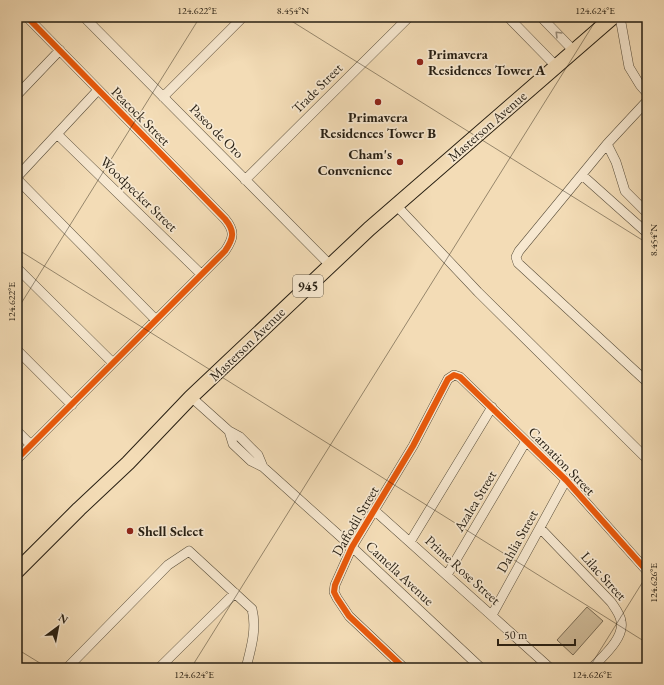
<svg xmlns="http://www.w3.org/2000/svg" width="664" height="685" viewBox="0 0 664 685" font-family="'EB Garamond',serif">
<rect width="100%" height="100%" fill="#f3dcb6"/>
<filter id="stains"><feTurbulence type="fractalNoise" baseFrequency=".005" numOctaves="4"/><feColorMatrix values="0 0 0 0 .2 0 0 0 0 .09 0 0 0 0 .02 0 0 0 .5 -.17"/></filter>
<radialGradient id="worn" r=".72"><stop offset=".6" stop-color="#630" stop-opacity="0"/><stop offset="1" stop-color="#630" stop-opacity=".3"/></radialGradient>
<path fill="#d0bc9a" stroke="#7b6d56" d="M 587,607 L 603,621 L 573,655 L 557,640 Z"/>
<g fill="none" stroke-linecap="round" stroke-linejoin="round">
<defs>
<path id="minor" d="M 84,17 L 330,265
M 508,17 L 556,66
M 541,17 L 574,51
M 620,17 L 629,67 L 640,85 L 647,93
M 17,95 L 60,50
M 163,97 L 243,17
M 647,101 L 607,144 L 519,251 L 516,257 L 518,263 L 647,382
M 57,134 L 201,274
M 607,144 L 616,162 L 625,191 L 647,213
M 582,175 L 647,233
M 17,177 L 98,90
M 17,179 L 156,320
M 245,180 L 409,17
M 396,205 L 478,292 L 647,459
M 17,268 L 113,363
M 17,350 L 72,405
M 191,397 L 229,431 L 240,437 L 258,455 L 263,467
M 17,431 L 31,445
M 229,431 L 233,444 L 251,461 L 263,467 L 352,547 L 481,668
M 17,459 L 225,251 C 234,238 235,231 225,219 L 27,17
M 374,510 L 550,668
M 540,528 L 611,602 C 615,608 620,614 621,621 C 625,638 602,657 592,668
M 410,542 L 492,407
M 447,575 L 526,441
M 492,615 L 566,480
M 67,668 L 168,565 L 189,551 L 252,609 C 257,629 251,648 246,668
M 159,668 L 235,593
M 404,668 L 349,616 L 337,598 L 334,592 L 335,585 L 352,547 L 413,446 L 448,379 L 454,375 L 460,377 L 566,480 L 647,571"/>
<path id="primary" d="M 17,571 L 79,509 L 128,463 L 191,397 L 369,229 L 613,17"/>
</defs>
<use href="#minor" stroke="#594e3b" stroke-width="10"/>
<use href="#primary" stroke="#261e12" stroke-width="16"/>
<use href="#minor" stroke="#f7e8d0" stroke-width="9"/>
<use href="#primary" stroke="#f3dcb6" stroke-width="14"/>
<defs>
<path id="cycleway" d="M 17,459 L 225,251 C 234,238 235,231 225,219 L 27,17
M 404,668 L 349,616 L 337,598 L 334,592 L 335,585 L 352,547 L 413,446 L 448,379 L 454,375 L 460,377 L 566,480 L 647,571"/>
</defs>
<use href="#cycleway" stroke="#f7e8d0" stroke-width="8"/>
<use href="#cycleway" stroke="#e8590c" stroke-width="6"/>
</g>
<defs><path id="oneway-chevron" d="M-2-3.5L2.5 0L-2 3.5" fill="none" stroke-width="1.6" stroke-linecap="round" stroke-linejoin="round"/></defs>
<use stroke="#998d7a" href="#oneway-chevron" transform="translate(558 34) rotate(-135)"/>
<path fill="none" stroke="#261e12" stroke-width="1" stroke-opacity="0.45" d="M 285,17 L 647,243M 17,249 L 647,643M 17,310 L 200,17M 17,649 L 48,668M 191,668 L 598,17M 589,668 L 647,575"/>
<g fill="#8f2418" stroke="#f7e8d0" stroke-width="1.5">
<circle cx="420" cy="62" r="4"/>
<circle cx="378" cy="102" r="4"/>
<circle cx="400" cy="162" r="4"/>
<circle cx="130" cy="531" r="4"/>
</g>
<g text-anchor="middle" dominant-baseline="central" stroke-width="3.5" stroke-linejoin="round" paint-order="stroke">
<rect fill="#f7e8d0" stroke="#655b4b" stroke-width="1" x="293" y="275" width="30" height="22" rx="3"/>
<g font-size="13" font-weight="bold" fill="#261e12">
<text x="308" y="286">945</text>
</g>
<g font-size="14" font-weight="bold" fill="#261e12" stroke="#f7e8d0" text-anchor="start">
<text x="428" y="54">Primavera<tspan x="428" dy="16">Residences Tower A</tspan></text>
<text x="378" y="117" text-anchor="middle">Primavera<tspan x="378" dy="16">Residences Tower B</tspan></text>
<text x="392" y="154" text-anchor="end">Cham's<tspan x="392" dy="16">Convenience</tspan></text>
<text x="138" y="531">Shell Select</text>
</g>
<g font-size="14" fill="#261e12" stroke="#f7e8d0">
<text transform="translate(317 88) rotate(-45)">Trade Street</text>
<text transform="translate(141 116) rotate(45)">Peacock Street</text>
<text transform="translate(487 126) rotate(-41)">Masterson Avenue</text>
<text transform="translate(217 131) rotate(45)">Paseo de Oro</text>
<text transform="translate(139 194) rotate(44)">Woodpecker Street</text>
<text transform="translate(247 344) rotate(-44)">Masterson Avenue</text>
<text transform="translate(562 461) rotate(46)">Carnation Street</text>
<text transform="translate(475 501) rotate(-59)">Azalea Street</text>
<text transform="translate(355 521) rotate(-60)">Daffodil Street</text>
<text transform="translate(517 541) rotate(-61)">Dahlia Street</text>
<text transform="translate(463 570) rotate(42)">Prime Rose Street</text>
<text transform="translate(400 573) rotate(43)">Camella Avenue</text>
<text transform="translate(604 576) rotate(48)">Lilac Street</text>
</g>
</g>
<rect width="664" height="685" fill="none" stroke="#f3dcb6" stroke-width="44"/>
<g transform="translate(58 627) rotate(32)" stroke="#f7e8d0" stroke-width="3" paint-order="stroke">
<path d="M0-3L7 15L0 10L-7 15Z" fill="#261e12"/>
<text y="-6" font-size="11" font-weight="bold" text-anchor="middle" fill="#261e12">N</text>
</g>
<path d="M498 639v6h77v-6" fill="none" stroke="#261e12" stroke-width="2"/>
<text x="504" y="639" font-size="12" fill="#261e12" stroke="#f7e8d0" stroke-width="3" paint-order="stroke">50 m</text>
<rect x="22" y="22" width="620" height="641" fill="none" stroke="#261e12" stroke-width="1.5"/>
<g font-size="10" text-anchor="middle" fill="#261e12">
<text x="197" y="14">124.622°E</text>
<text x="293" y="14">8.454°N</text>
<text x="595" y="14">124.624°E</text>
<text transform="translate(653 240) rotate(-90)" y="4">8.454°N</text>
<text transform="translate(11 302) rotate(-90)" y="4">124.622°E</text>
<text transform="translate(653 583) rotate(-90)" y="4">124.626°E</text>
<text x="194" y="678">124.624°E</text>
<text x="592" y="678">124.626°E</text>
</g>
<rect width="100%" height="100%" filter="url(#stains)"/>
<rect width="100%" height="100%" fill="url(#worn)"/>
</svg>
